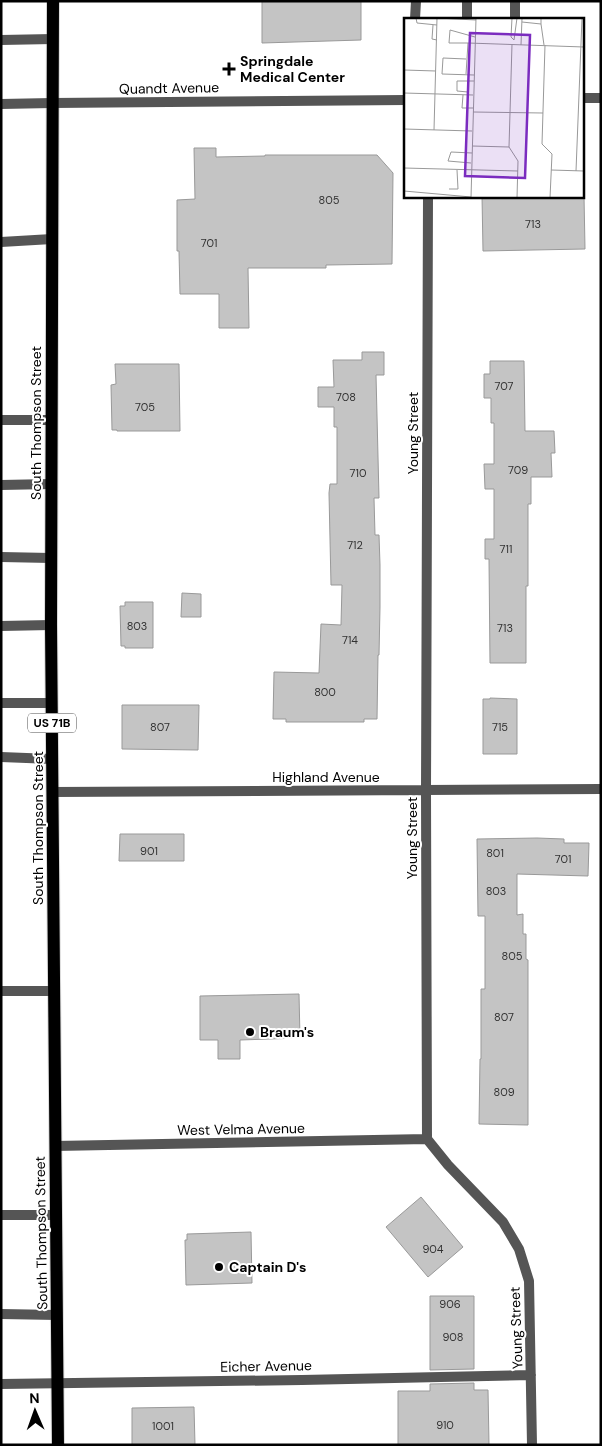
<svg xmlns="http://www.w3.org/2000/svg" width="602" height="1446" viewBox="0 0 602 1446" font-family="'DM Sans',sans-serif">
<rect width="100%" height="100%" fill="#fff"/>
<path fill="#c4c4c4" stroke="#999" d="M 262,1 L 361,1 L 361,40 L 262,43 Z
M 194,148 L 216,148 L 216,157 L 265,156 L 265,155 L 377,155 L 393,173 L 392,264 L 326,265 L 326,268 L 248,268 L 249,328 L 219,328 L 219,294 L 180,294 L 179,251 L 177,251 L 177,200 L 195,199 Z
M 482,196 L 584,196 L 585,249 L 483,251 Z
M 362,352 L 384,352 L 384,375 L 376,375 L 379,498 L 374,498 L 375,535 L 379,535 L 380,565 L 380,607 L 379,655 L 378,655 L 377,719 L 364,719 L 364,722 L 286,722 L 286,719 L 273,719 L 274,672 L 319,673 L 321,624 L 341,625 L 342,585 L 331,585 L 329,493 L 330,484 L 337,484 L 337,427 L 334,427 L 334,407 L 318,407 L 318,387 L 334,387 L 333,360 L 362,360 Z
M 490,361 L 524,361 L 525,431 L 554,431 L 555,453 L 551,453 L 552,477 L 531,477 L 531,504 L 528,504 L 528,586 L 526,586 L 526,663 L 490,663 L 489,559 L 485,559 L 485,539 L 494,539 L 494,489 L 485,489 L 484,464 L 494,464 L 494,423 L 491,423 L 491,398 L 484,398 L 484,374 L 490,374 Z
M 115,364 L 179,364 L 180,431 L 117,431 L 117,430 L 112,430 L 111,385 L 116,384 Z
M 182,593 L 201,594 L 201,617 L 181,617 Z
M 125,602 L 153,602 L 153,648 L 125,648 L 125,646 L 121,646 L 120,606 L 125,606 Z
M 490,698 L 517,699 L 517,754 L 483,754 L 483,699 L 490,699 Z
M 122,705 L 199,705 L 198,750 L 122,749 Z
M 120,834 L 184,834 L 184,861 L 119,861 Z
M 537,838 L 564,839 L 564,843 L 589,843 L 588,876 L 517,874 L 517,915 L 523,914 L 523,934 L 526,934 L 526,959 L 528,960 L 528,1125 L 479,1124 L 480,1059 L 481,1059 L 481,989 L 485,989 L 485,916 L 478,916 L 477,839 Z
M 299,994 L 300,1038 L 240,1040 L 240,1059 L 218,1059 L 218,1040 L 200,1040 L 200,996 Z
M 421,1197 L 463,1247 L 428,1277 L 386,1227 Z
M 251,1232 L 252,1283 L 186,1285 L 185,1240 L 187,1240 L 187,1234 Z
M 430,1296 L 474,1296 L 474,1369 L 430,1370 Z
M 474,1383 L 474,1390 L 488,1390 L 489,1445 L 398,1445 L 398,1391 L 430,1391 L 430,1384 Z
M 194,1407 L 195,1445 L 132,1445 L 132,1408 Z"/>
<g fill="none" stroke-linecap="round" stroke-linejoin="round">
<defs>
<path id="primary" d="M 53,1 L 51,625 L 58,1445"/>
</defs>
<use href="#primary" stroke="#dbdbdb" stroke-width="14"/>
<path stroke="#555" stroke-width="10" d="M 467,1 L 467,19
M 415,19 L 416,1
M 515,19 L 515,1
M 1,40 L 53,39
M 1,104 L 52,103
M 1,242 L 52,239
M 1,420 L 51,420
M 1,485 L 51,484
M 1,557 L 51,558
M 1,703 L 51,703
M 1,757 L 52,759
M 1,1215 L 56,1215
M 1,1314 L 57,1315"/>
<path stroke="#555" stroke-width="10" d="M 583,98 L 601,98
M 52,103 L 406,100
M 428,196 L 426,791 L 427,1139 L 448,1165 L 503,1222 L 519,1249 L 529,1281 L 532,1445
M 1,626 L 51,625
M 52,792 L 601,789
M 1,991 L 54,991
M 55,1146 L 427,1139
M 1,1384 L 302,1380 L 531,1375"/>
<use href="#primary" stroke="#000" stroke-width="12"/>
</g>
<g fill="#000" stroke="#fff" stroke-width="2">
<path d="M226.5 61.5h5v5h5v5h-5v5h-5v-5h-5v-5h5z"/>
<circle cx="250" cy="1032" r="5"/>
<circle cx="219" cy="1267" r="5"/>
</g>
<g text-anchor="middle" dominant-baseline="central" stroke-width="4" stroke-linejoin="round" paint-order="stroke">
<g font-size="11" fill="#313131">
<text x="329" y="200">805</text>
<text x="533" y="224">713</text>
<text x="209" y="243">701</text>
<text x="504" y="386">707</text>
<text x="346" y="397">708</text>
<text x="145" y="407">705</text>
<text x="518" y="470">709</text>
<text x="358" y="473">710</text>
<text x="355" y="545">712</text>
<text x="506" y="549">711</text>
<text x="137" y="626">803</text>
<text x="505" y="628">713</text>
<text x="350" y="640">714</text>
<text x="325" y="692">800</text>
<text x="160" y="727">807</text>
<text x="500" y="727">715</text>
<text x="149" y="851">901</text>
<text x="495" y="853">801</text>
<text x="563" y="859">701</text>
<text x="496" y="891">803</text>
<text x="512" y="956">805</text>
<text x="504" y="1017">807</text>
<text x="504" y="1092">809</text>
<text x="433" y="1249">904</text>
<text x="450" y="1304">906</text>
<text x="453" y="1337">908</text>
<text x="445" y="1425">910</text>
<text x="163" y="1426">1001</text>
</g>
<rect fill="#fff" stroke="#4c4c4c" stroke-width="1" x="28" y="713.5" width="48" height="19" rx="4"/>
<g font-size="12" font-weight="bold" fill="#000">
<text x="52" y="723">US 71B</text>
</g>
<g font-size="14" font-weight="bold" fill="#000" stroke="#fff" text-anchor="start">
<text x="240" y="61">Springdale<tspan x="240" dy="16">Medical Center</tspan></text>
<text x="260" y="1032">Braum's</text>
<text x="229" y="1267">Captain D's</text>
</g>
<g font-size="14" fill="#000" stroke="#fff">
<text transform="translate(169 88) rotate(-1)">Quandt Avenue</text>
<text transform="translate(36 423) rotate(-90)">South Thompson Street</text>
<text transform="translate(413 433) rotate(-90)">Young Street</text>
<text x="326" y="777">Highland Avenue</text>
<text transform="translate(38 828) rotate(-90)">South Thompson Street</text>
<text transform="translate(412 838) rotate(-90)">Young Street</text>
<text transform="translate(241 1129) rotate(-1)">West Velma Avenue</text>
<text transform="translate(41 1233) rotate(-91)">South Thompson Street</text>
<text transform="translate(516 1328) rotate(-92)">Young Street</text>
<text transform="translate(266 1366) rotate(-1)">Eicher Avenue</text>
</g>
</g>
<g transform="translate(404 18)">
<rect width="180" height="180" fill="#fff"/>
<path fill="none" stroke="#999" stroke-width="1" d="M 12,0 L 13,5 L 33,7M 33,0 L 72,2M 108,0 L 107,19 L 110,22 L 113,0M 118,4 L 137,6 L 137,0 L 134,0M 137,6 L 140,27M 29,7 L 28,21 L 33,22M 64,25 L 45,25 L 46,12 L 71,19M 108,26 L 105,129 L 114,143 L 113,180M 117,27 L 118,0M 141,27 L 138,126 L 148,136 L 146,180M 62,41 L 39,40 L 38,56 L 70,57M 0,52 L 32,53M 62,56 L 64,25 L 180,29M 64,63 L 64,74 L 53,73 L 53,63 L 70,63M 0,75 L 69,77M 59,77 L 58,90 L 69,90M 69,94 L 139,95M 0,111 L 68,113M 30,112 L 33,0M 68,128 L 105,129M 67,145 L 44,143 L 47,134 L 68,135M 0,150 L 114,153M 147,152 L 180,153M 172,153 L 178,0M 45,171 L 54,171 L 53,152M 0,173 L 67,179M 67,180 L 72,0"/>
<path fill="#7b2cbf" fill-opacity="0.15" stroke="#7b2cbf" stroke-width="2.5" d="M 66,15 L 126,17 L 121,160 L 61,158 Z"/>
<rect width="180" height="180" fill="none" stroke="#000" stroke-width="2.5"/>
</g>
<rect width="602" height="1446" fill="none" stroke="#000000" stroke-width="5"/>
<g transform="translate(35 1411) rotate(358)" stroke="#ffffff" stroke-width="4" paint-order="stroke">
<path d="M0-4L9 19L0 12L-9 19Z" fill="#000000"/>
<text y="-8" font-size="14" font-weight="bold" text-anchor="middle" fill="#000000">N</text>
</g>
</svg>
